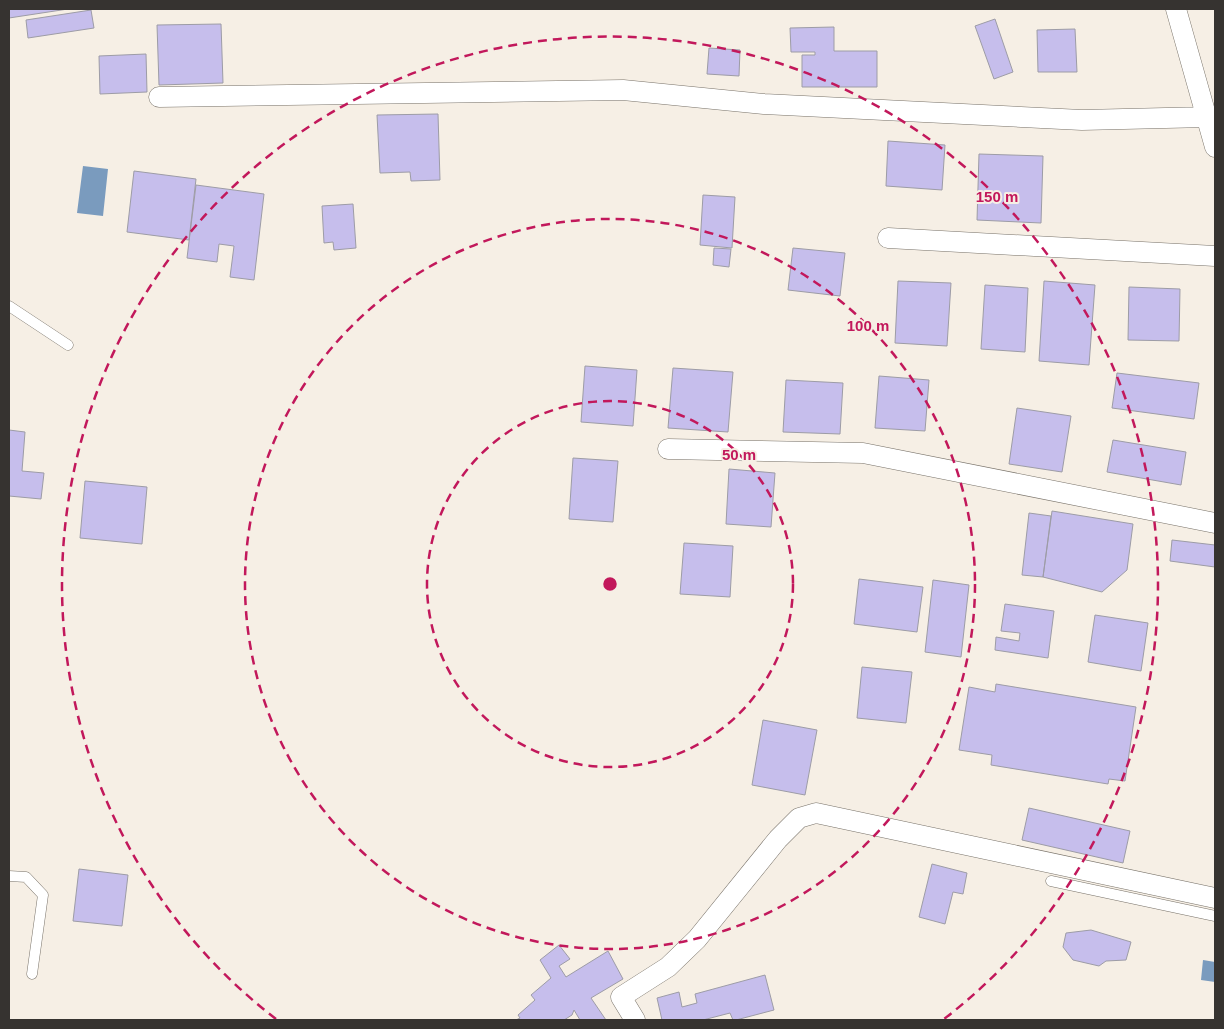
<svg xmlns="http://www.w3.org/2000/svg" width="1224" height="1029" viewBox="0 0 1224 1029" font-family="Helvetica,sans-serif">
<rect width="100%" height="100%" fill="#f6efe5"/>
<path fill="#7a9bbe" d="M 83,166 L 108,169 L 103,216 L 77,213 Z
M 1203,960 L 1215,962 L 1215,982 L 1201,980 Z"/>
<path fill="#c6beec" stroke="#9d9ca6" d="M 9,9 L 68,9 L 9,18 Z
M 91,10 L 94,28 L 28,38 L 26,20 Z
M 995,19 L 1013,72 L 994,79 L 975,26 Z
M 221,24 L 223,83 L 159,85 L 157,25 Z
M 834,27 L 834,51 L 877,51 L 877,87 L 802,87 L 802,55 L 815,55 L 815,52 L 791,52 L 790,28 Z
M 1075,29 L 1077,72 L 1038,72 L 1037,30 Z
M 709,48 L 740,50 L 739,76 L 707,74 Z
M 146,54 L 147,92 L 100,94 L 99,56 Z
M 438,114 L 440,180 L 411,181 L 410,172 L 380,173 L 377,115 Z
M 888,141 L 945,145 L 942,190 L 886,186 Z
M 979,154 L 1043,156 L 1041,223 L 977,220 Z
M 134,171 L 196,179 L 189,240 L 127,232 Z
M 196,185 L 264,194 L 254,280 L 230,277 L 234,246 L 219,244 L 217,262 L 187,258 Z
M 703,195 L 735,197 L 732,248 L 700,245 Z
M 353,204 L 356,248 L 334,250 L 333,242 L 324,243 L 322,206 Z
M 714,248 L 731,249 L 729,267 L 713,265 Z
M 793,248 L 845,253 L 840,296 L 788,290 Z
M 898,281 L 951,283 L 947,346 L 895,343 Z
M 1044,281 L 1095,285 L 1089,365 L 1039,361 Z
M 985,285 L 1028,288 L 1025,352 L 981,349 Z
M 1129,287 L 1180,289 L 1179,341 L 1128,340 Z
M 585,366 L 637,370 L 633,426 L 581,422 Z
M 673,368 L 733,372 L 728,432 L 668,428 Z
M 1117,373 L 1199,383 L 1194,419 L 1112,408 Z
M 879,376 L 929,380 L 925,431 L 875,428 Z
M 786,380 L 843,383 L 840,434 L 783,432 Z
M 1017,408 L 1071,416 L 1062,472 L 1009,464 Z
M 9,430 L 25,432 L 22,471 L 44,473 L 41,499 L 9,496 Z
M 1113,440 L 1186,452 L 1181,485 L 1107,472 Z
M 573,458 L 618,461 L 613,522 L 569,519 Z
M 729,469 L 775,473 L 771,527 L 726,524 Z
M 85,481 L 147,487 L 142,544 L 80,538 Z
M 1052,511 L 1133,524 L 1127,570 L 1102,592 L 1043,577 Z
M 1029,513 L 1051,516 L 1043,577 L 1022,575 Z
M 1172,540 L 1215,545 L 1215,567 L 1170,561 Z
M 684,543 L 733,546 L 730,597 L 680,594 Z
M 859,579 L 923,587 L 917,632 L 854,624 Z
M 933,580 L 969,585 L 961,657 L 925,652 Z
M 1005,604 L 1054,611 L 1048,658 L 995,650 L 996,637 L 1019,641 L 1020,633 L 1001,631 Z
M 1095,615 L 1148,623 L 1141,671 L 1088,662 Z
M 862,667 L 912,672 L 906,723 L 857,718 Z
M 996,684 L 1136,707 L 1125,781 L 1109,779 L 1108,784 L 991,765 L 992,755 L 959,750 L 969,687 L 995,692 Z
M 763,720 L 817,730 L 805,795 L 752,785 Z
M 1029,808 L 1130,831 L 1123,863 L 1022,840 Z
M 932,864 L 967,873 L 963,894 L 953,892 L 945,924 L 919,917 Z
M 79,869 L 128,875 L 122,926 L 73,921 Z
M 1091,930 L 1131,942 L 1126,960 L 1106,961 L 1099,966 L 1073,960 L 1063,947 L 1066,933 Z
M 559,945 L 570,959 L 559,966 L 566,977 L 608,951 L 623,979 L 591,998 L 606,1020 L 580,1020 L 574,1010 L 572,1015 L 564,1020 L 516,1020 L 520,1018 L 518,1015 L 535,1000 L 531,995 L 551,978 L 540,960 Z
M 765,975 L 774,1010 L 736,1020 L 733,1020 L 730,1013 L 703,1020 L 662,1020 L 657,998 L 679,992 L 682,1007 L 697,1003 L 695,994 Z"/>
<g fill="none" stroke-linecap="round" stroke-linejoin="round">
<defs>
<path id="lane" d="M 9,306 L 68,345
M 9,876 L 26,877 L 43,895 L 32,974
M 1051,881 L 1215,916"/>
<path id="street" d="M 1176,9 L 1215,147
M 159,97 L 623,90 L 764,104 L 1082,120 L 1207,117
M 888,238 L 1215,256
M 668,449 L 863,453 L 1215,523
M 635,1020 L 621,997 L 668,967 L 697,939 L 778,839 L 799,818 L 816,813 L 1215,898"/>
</defs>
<use href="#lane" stroke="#787269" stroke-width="11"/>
<use href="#street" stroke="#787269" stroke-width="21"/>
<use href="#lane" stroke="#fff" stroke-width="10"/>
<use href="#street" stroke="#fff" stroke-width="20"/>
</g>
<g fill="none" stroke="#c2185b" stroke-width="2.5" stroke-dasharray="9 6">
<circle cx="610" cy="584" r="183"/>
<circle cx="610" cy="584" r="365"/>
<path d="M276 1019A548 548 0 1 1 944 1019"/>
</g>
<circle cx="610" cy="584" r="8" fill="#c2185b" stroke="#f6efe5" stroke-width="2.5"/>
<g font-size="15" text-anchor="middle" font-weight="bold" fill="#c2185b" stroke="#f6efe5" stroke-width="4" stroke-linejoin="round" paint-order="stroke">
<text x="997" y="202">150 m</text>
<text x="868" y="331">100 m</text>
<text x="739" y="460">50 m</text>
</g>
<rect width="1224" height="1029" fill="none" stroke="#363330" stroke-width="20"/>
</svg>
